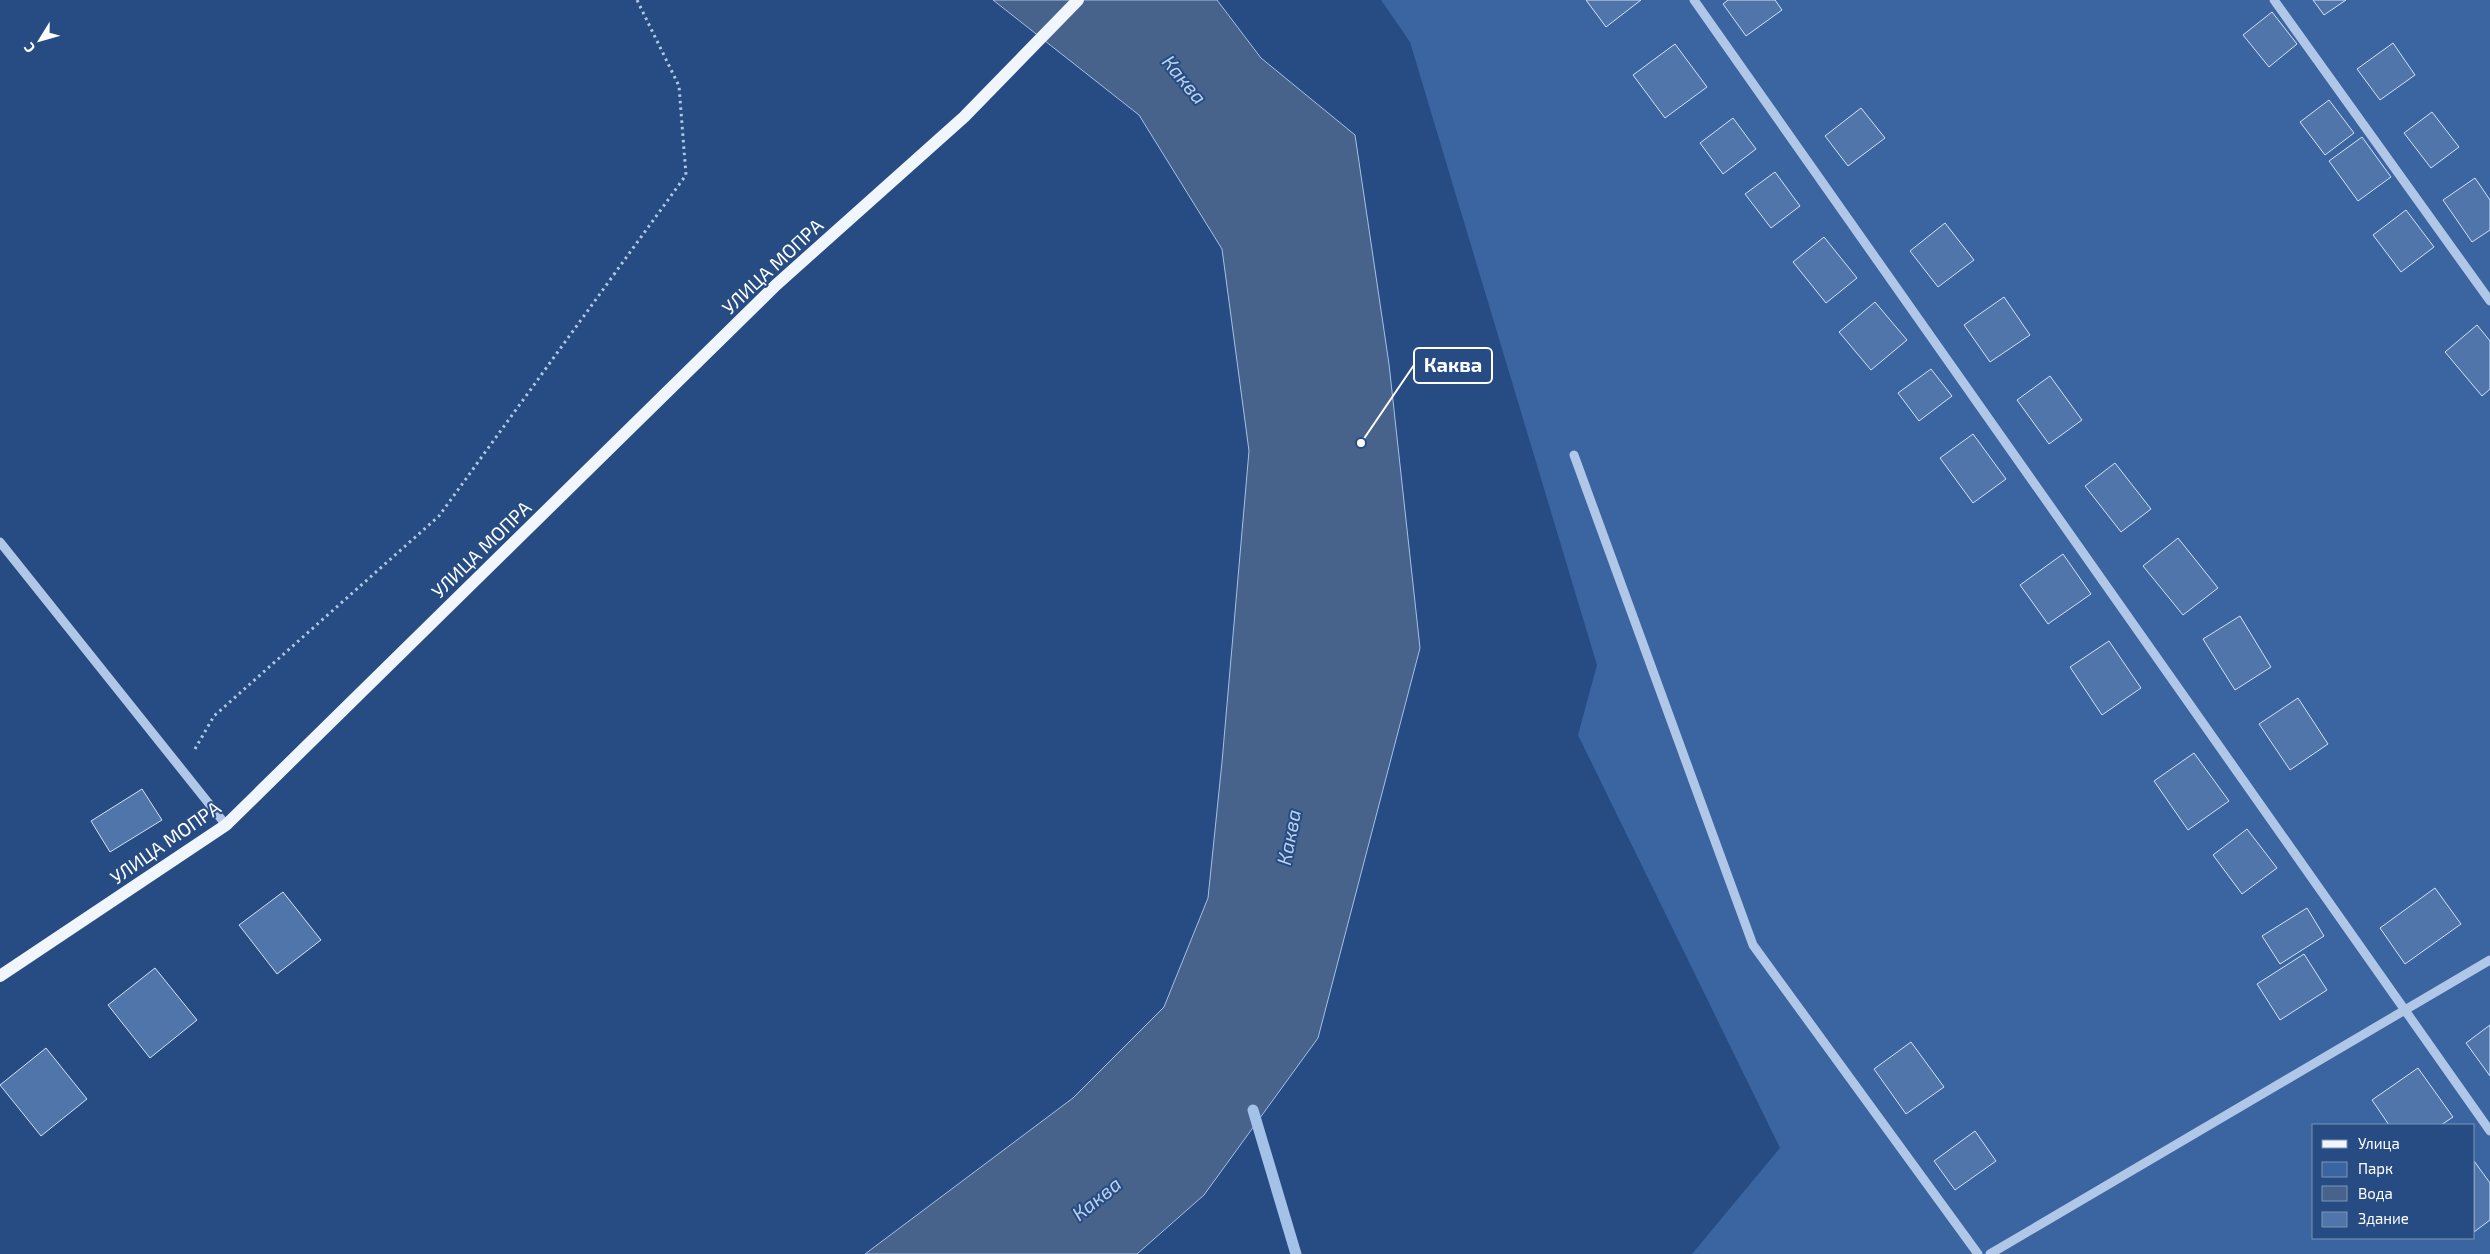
<svg xmlns="http://www.w3.org/2000/svg" width="2490" height="1254" viewBox="0 0 2490 1254" font-family="'Exo 2',sans-serif">
<rect width="100%" height="100%" fill="#274c83"/>
<path fill="#3b65a0" fill-rule="evenodd" d="M 1381,0 L 2490,0 L 2490,1254 L 1692,1254 L 1780,1148 L 1578,735 L 1597,665 L 1410,42 ZM 2314,1125 L 2474,1125 L 2474,1238 L 2314,1238 Z"/>
<path fill="#48638b" stroke="#a4c1e7" d="M 993,0 L 1217,0 L 1261,58 L 1355,135 L 1389,364 L 1420,648 L 1318,1038 L 1204,1195 L 1137,1254 L 865,1254 L 1073,1098 L 1164,1007 L 1208,898 L 1222,762 L 1249,451 L 1222,249 L 1139,115 Z"/>
<g fill="none" stroke-linecap="round" stroke-linejoin="round">
<path stroke="#a4c1e7" stroke-width="11" d="M 1253,1110 L 1296,1254"/>
</g>
<path fill="#4f75ab" stroke="#d3e2f6" d="M 1586,0 L 1641,0 L 1606,27 Z
M 1728,0 L 1775,0 L 1782,10 L 1746,36 L 1723,4 Z
M 2313,0 L 2346,0 L 2324,15 Z
M 2272,12 L 2297,44 L 2269,67 L 2243,35 Z
M 2393,43 L 2415,75 L 2380,100 L 2357,69 Z
M 1675,44 L 1707,87 L 1665,118 L 1633,75 Z
M 2329,100 L 2354,133 L 2325,155 L 2300,122 Z
M 1861,108 L 1885,138 L 1848,166 L 1825,136 Z
M 2432,112 L 2459,147 L 2431,168 L 2404,133 Z
M 1733,118 L 1756,149 L 1723,174 L 1700,143 Z
M 2362,137 L 2391,177 L 2358,201 L 2329,161 Z
M 1775,172 L 1800,206 L 1771,228 L 1745,194 Z
M 2475,178 L 2490,200 L 2490,230 L 2472,242 L 2443,200 Z
M 2406,210 L 2434,247 L 2401,272 L 2373,235 Z
M 1945,223 L 1974,260 L 1938,287 L 1910,251 Z
M 1824,237 L 1857,278 L 1826,303 L 1793,262 Z
M 2004,297 L 2030,335 L 1990,362 L 1964,325 Z
M 1875,302 L 1907,340 L 1871,370 L 1839,332 Z
M 2477,325 L 2490,341 L 2490,389 L 2482,396 L 2445,352 Z
M 1931,369 L 1952,396 L 1919,421 L 1898,393 Z
M 2050,376 L 2082,420 L 2049,444 L 2017,400 Z
M 1973,434 L 2006,479 L 1973,503 L 1940,458 Z
M 2115,463 L 2151,509 L 2121,532 L 2085,486 Z
M 2178,538 L 2218,588 L 2183,615 L 2143,566 Z
M 2063,554 L 2091,594 L 2048,624 L 2020,585 Z
M 2240,616 L 2271,667 L 2235,690 L 2203,639 Z
M 2109,641 L 2141,688 L 2102,715 L 2070,667 Z
M 2298,698 L 2328,744 L 2290,770 L 2259,724 Z
M 2194,753 L 2229,801 L 2188,830 L 2154,781 Z
M 142,789 L 162,820 L 110,852 L 91,821 Z
M 2247,829 L 2277,868 L 2242,894 L 2213,855 Z
M 2435,888 L 2461,924 L 2405,964 L 2380,928 Z
M 283,892 L 321,940 L 277,974 L 239,925 Z
M 2307,908 L 2324,936 L 2280,964 L 2262,936 Z
M 2304,954 L 2327,990 L 2280,1020 L 2257,984 Z
M 155,968 L 197,1020 L 150,1058 L 108,1005 Z
M 2490,1025 L 2490,1076 L 2466,1043 Z
M 1911,1042 L 1944,1087 L 1906,1114 L 1874,1069 Z
M 46,1048 L 87,1099 L 41,1136 L 0,1085 Z
M 2418,1068 L 2453,1117 L 2441,1125 L 2389,1125 L 2372,1100 Z
M 1975,1131 L 1996,1161 L 1955,1190 L 1934,1161 Z
M 2474,1161 L 2490,1183 L 2490,1220 L 2474,1232 Z"/>
<g fill="none" stroke-linecap="round" stroke-linejoin="round">
<path stroke="#b0c7e7" stroke-width="3" stroke-dasharray="2.5 4" stroke-linecap="butt" d="M 195,749 L 214,716 L 439,516 L 686,175 L 679,86 L 637,0"/>
<path stroke="#b0c7e7" stroke-width="9" d="M 1694,0 L 2490,1131
M 2274,0 L 2490,301
M 1574,455 L 1753,945 L 1978,1254
M 0,542 L 226,825
M 1990,1254 L 2490,960"/>
<path stroke="#f1f6fd" stroke-width="12" d="M 0,976 L 226,825 L 776,285 L 964,117 L 1078,0"/>
</g>
<g text-anchor="middle" dominant-baseline="central" stroke-width="4" stroke-linejoin="round" paint-order="stroke">
<g font-size="19" fill="#fff" stroke="#274c83">
<text transform="translate(772 266) rotate(-43)">УЛИЦА МОПРА</text>
<text transform="translate(481 549) rotate(-44)">УЛИЦА МОПРА</text>
<text transform="translate(165 842) rotate(-35)">УЛИЦА МОПРА</text>
</g>
<g font-size="20" font-style="italic" fill="#bbd1ee" stroke="#274c83">
<text transform="translate(1185 79) rotate(50)">Каква</text>
<text transform="translate(1288 837) rotate(-79)">Каква</text>
<text transform="translate(1096 1198) rotate(-39)">Каква</text>
</g>
</g>
<path fill="none" stroke="#fff" stroke-width="2" d="M1361 443L1414 365"/>
<circle fill="#fff" stroke="#274c83" stroke-width="2" cx="1361" cy="443" r="5"/>
<rect fill="#274c83" stroke="#fff" stroke-width="2" x="1414" y="348" width="78" height="35" rx="5"/>
<g font-size="20" text-anchor="middle" font-weight="bold" fill="#fff">
<text x="1453" y="372">Каква</text>
</g>
<rect x="2312" y="1124" width="162" height="115" fill="#274c83" stroke="#7d94b5"/>
<rect x="2322" y="1140" width="25" height="8" fill="#f1f6fd" stroke="#7d94b5"/>
<text x="2358" y="1149" font-size="15" fill="#ffffff">Улица</text>
<rect x="2322" y="1162" width="25" height="15" fill="#3b65a0" stroke="#7d94b5"/>
<text x="2358" y="1174" font-size="15" fill="#ffffff">Парк</text>
<rect x="2322" y="1186" width="25" height="15" fill="#48638b" stroke="#7d94b5"/>
<text x="2358" y="1199" font-size="15" fill="#ffffff">Вода</text>
<rect x="2322" y="1212" width="25" height="15" fill="#4f75ab" stroke="#7d94b5"/>
<text x="2358" y="1224" font-size="15" fill="#ffffff">Здание</text>
<g transform="translate(40 40) rotate(233)" stroke="#274c83" stroke-width="4" paint-order="stroke">
<path d="M0-4L9 19L0 12L-9 19Z" fill="#ffffff"/>
<text y="-8" font-size="14" font-weight="bold" text-anchor="middle" fill="#ffffff">С</text>
</g>
</svg>
